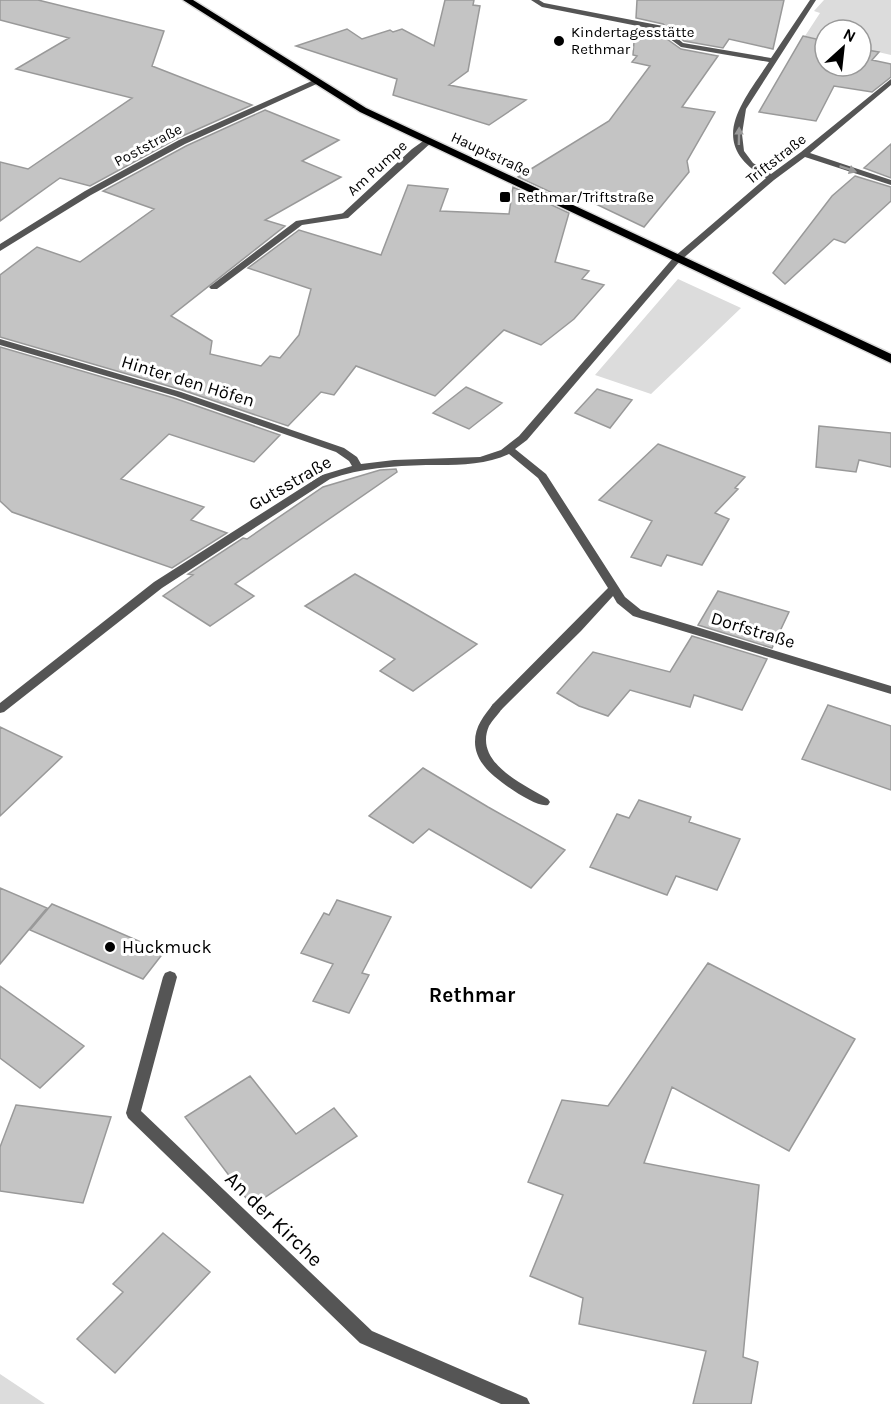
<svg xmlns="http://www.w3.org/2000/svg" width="891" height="1404" viewBox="0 0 891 1404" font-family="Karla,sans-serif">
<rect width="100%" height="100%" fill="#fff"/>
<path fill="#dcdcdc" d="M 824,0 L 891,0 L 891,55 L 861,48 L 861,30 L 825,30 L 825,41 L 805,36 L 820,13 L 814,11 Z
M 678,279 L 741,308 L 651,394 L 595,375 Z
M 0,1374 L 45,1404 L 0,1404 Z"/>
<path fill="#c4c4c4" stroke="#999" stroke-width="1.5" d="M 0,0 L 38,0 L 164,31 L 152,66 L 252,105 L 178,138 L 90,186 L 60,178 L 0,221 L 0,162 L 28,169 L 132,98 L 16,69 L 69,38 L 0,20 Z
M 445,0 L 474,0 L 473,5 L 480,6 L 468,71 L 449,85 L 526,100 L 489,125 L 393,95 L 397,79 L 296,46 L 347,29 L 362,39 L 390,30 L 393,32 L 402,29 L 434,46 Z
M 637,0 L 784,0 L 773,49 L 729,39 L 723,48 L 684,41 L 663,24 L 636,18 Z
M 635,28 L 657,32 L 681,49 L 718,56 L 682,107 L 715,112 L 687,161 L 689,172 L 644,227 L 575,194 L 572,202 L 518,177 L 609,121 L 650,66 L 632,62 L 637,56 L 633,55 Z
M 803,36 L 825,41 L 825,66 L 861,66 L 861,49 L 879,52 L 872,60 L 891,64 L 891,77 L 872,92 L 834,86 L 816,121 L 759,112 Z
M 265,110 L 339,140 L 302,161 L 341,177 L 265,220 L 285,226 L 171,316 L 212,341 L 210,354 L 261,366 L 270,356 L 280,358 L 299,335 L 311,289 L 248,268 L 299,230 L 381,255 L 408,185 L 448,189 L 440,211 L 509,214 L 513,187 L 569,213 L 555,262 L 589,271 L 582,279 L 604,285 L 574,319 L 541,345 L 504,330 L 435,396 L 356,366 L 334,395 L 321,392 L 288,426 L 182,390 L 0,337 L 0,275 L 37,247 L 80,262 L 154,209 L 103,191 L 186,146 Z
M 891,144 L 891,178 L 864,168 Z
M 855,176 L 891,187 L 891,201 L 845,243 L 834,239 L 785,284 L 773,273 L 832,196 Z
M 0,347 L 174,398 L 280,435 L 254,462 L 169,434 L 121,479 L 204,507 L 191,520 L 227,533 L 172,568 L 12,512 L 0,501 Z
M 466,387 L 502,403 L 469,429 L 433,413 Z
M 597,389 L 632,400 L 610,428 L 575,413 Z
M 819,426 L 891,433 L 891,467 L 859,460 L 856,472 L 816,467 Z
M 658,444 L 745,477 L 735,488 L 738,489 L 715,513 L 729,519 L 702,565 L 667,555 L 661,566 L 631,557 L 652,521 L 599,500 Z
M 396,469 L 397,472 L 235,584 L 254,596 L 210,626 L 163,596 L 193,575 L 188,574 L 243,538 L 247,539 L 323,487 L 380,470 Z
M 355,574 L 406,603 L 477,644 L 413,691 L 380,671 L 395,659 L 305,606 Z
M 718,591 L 789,612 L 772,648 L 698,625 Z
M 692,636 L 767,659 L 742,710 L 694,695 L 690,707 L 630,690 L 608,716 L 579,706 L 557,693 L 593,652 L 670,672 Z
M 828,705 L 891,726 L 891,790 L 802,759 Z
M 0,727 L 62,757 L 0,816 Z
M 423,768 L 488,807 L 565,850 L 531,888 L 429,829 L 413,843 L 369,816 Z
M 639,800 L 691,817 L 689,822 L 740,839 L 717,890 L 676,876 L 667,895 L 590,867 L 617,814 L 629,818 Z
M 0,888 L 47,908 L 0,964 Z
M 337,900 L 391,917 L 362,973 L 369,975 L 349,1013 L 313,1001 L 333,964 L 301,953 L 324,913 L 329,915 Z
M 52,904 L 104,926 L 164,952 L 143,979 L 30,930 Z
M 708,963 L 855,1039 L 789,1151 L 672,1087 L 644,1163 L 759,1185 L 743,1357 L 758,1362 L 751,1404 L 693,1404 L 706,1351 L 579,1324 L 583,1298 L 530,1276 L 563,1195 L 528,1182 L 562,1100 L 608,1106 Z
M 0,986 L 84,1046 L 40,1088 L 0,1058 Z
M 250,1076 L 296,1134 L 334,1108 L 357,1136 L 252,1206 L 185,1117 Z
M 16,1105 L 111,1117 L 83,1203 L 0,1191 L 0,1147 Z
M 163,1233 L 210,1272 L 115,1373 L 77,1339 L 123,1292 L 113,1284 Z"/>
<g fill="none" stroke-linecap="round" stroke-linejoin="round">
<defs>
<path id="primary" d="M 183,0 L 193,0 L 366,108 L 891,354 L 891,363 L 360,112 Z"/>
</defs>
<use href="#primary" stroke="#dbdbdb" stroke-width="3"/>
<path fill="#555" fill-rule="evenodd" d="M 345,213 L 348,214 L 348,218 L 302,225 L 217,289 L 211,289 L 209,287 L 296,221 Z
M 497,703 L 503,707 C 499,714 493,719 489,726 C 473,763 525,785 548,799 L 550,802 L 548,805 C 536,809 493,778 485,767 C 479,760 475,751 475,742 C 475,726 484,716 493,704 Z"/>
<path fill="#555" fill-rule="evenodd" d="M 531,0 L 539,0 L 544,3 L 663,26 L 683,43 L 771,58 L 810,0 L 816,0 L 746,109 L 742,134 L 744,151 L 753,163 L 771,174 L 801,152 L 891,79 L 891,85 L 810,153 L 891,180 L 891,185 L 805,157 L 774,180 L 680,261 L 527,440 L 515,449 L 546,474 L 625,597 L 641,610 L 891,686 L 891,694 L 633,616 L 617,603 L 613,596 L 581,631 L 501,710 L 493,710 L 491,707 L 493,704 L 608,588 L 538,478 L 509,454 C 483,466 455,465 426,465 C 393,466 361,468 330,479 L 162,588 L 4,712 L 0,713 L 0,703 L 154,582 L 322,475 L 352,466 L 349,461 L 336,452 L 175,396 L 0,345 L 0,339 L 181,392 L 344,448 L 357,457 L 361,464 L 394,460 L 480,457 L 501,450 L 519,436 L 674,257 L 766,178 C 706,144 741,104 769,62 L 681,47 L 658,30 L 542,7 Z
M 314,80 L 321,82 L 185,144 L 91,195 L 0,251 L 0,244 L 85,191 L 179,140 Z
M 426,139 L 433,141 L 348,218 L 342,218 L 342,214 L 412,149 Z
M 170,971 L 175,973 L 177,977 L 141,1111 L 372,1331 L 527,1398 L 530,1404 L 501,1404 L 360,1343 L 128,1118 L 126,1113 L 163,977 L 165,973 Z"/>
<use href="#primary" fill="#000" fill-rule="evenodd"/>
</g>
<defs><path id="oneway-solid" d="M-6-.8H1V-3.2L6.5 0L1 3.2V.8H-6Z" transform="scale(1.5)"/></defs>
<g fill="#999">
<use href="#oneway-solid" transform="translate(739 136) rotate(-89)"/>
<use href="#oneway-solid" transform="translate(848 169) rotate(19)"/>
</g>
<g fill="#000" stroke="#fff" stroke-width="2">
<circle cx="559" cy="41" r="6"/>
<rect x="499" y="191" width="12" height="12" rx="3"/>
<circle cx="110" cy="947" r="6"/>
</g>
<g text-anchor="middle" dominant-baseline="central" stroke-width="6" stroke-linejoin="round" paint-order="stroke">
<g font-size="15" fill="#000" stroke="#fff" text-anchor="start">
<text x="571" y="32">Kindertagesstätte<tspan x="571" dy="17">Rethmar</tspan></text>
<text x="517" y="197">Rethmar/Triftstraße</text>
</g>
<g font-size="15" fill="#000" stroke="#fff">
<text transform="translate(148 145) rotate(-28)">Poststraße</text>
<text transform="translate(491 154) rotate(25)">Hauptstraße</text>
<text transform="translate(776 159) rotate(-38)">Triftstraße</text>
<text transform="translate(377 168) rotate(-42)">Am Pumpe</text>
</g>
<g font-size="18" fill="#000" stroke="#fff">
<text transform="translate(188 381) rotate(17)">Hinter den Höfen</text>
<text transform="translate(290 483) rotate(-30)">Gutsstraße</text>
<text transform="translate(753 630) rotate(17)">Dorfstraße</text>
</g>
<g font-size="18" fill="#000" stroke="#fff" text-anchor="start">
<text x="122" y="947">Huckmuck</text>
</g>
<g font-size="21" font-weight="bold" fill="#000" stroke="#fff">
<text x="472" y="995">Rethmar</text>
</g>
<g font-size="21" fill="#000" stroke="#fff">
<text transform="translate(274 1219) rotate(44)">An der Kirche</text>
</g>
</g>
<g transform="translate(843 48) rotate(27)"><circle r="28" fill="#ffffff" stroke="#999999" stroke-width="1.5"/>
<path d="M0-4.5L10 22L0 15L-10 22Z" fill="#000000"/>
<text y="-9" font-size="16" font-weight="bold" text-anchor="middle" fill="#000000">N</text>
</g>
</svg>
